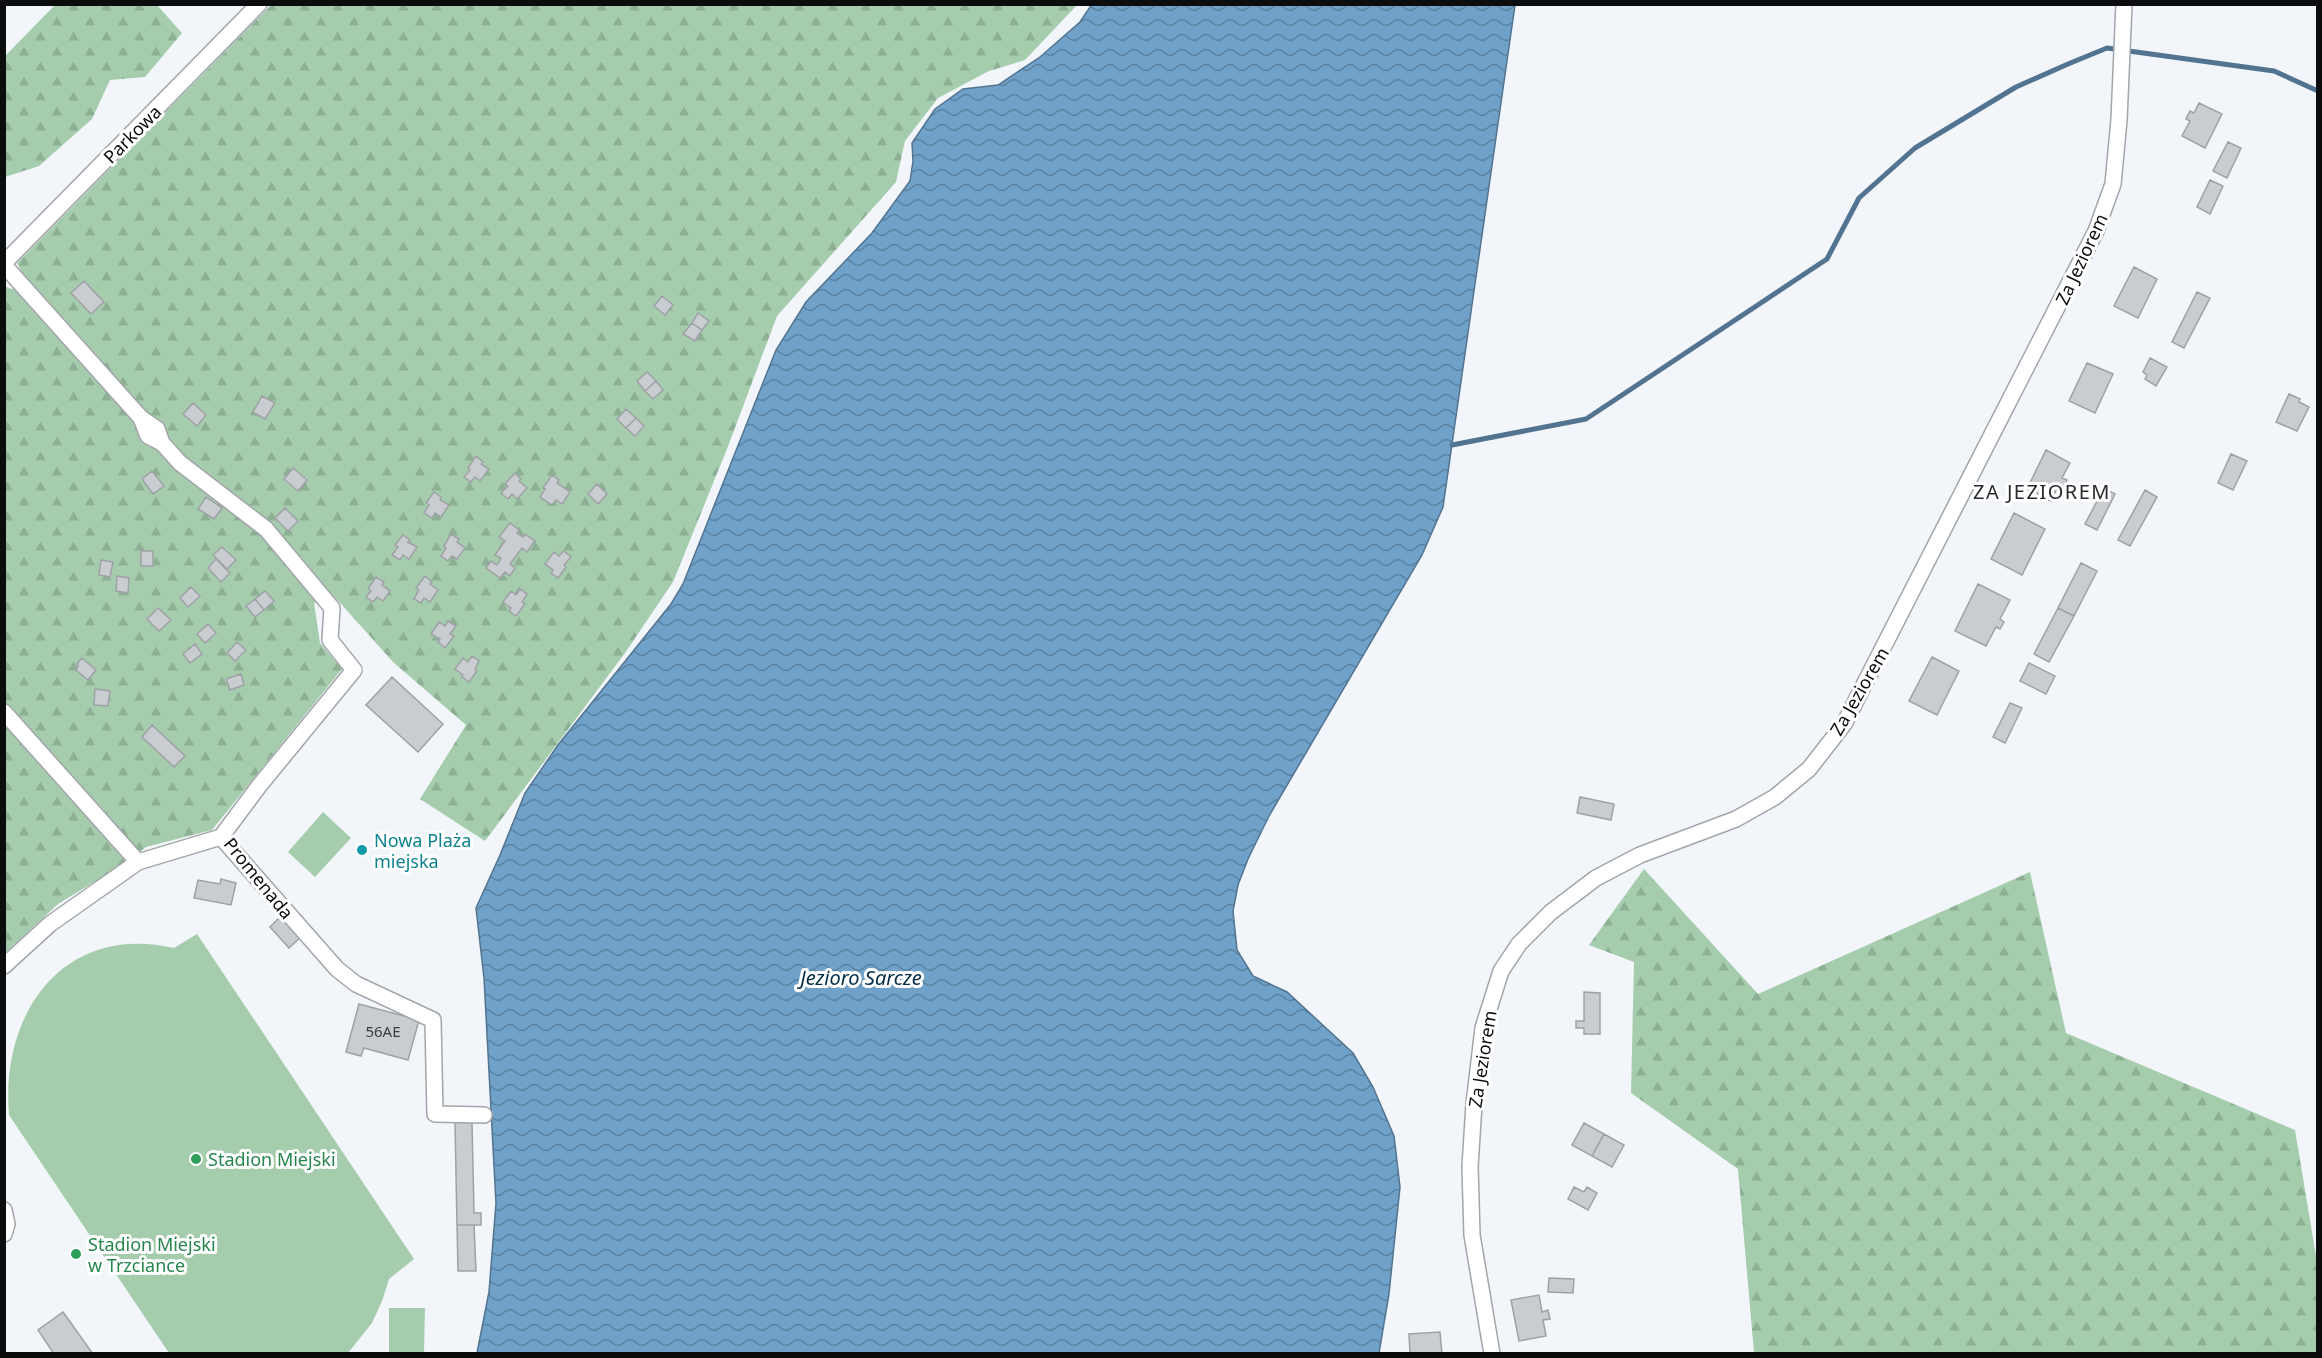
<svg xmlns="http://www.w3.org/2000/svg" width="2322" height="1358" viewBox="0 0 2322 1358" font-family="'Noto Sans',sans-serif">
<defs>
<pattern id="forest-firs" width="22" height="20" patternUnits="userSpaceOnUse" patternTransform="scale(1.5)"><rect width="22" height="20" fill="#a5cdad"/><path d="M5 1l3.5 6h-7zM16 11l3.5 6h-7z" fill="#8daf94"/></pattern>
<pattern id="water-waves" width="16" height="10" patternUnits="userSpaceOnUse" patternTransform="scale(1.5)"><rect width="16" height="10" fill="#70a1c8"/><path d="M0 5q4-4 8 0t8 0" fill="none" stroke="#5a82a1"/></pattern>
</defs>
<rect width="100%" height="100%" fill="#f2f5fa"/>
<path fill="url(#forest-firs)" d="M 55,5 L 157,5 L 182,33 L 145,77 L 110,80 L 92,119 L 39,166 L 5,177 L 5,56 Z
M 271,5 L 1077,5 L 1025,60 L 989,71 L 938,98 L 905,141 L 896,182 L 777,316 L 727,449 L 673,582 L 625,653 L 485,841 L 420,799 L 466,725 L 393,662 L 334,596 L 314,603 L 320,643 L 342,669 L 212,830 L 146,847 L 127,862 L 58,904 L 5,953 L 5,286 L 11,289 L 28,284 L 17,263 Z
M 1644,869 L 1758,994 L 2030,872 L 2066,1033 L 2295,1130 L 2317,1262 L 2317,1353 L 1754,1353 L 1738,1169 L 1631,1093 L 1634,962 L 1589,945 Z"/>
<path fill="#a5cdad" d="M 323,812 L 351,838 L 315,877 L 288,852 Z
M 197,934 L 414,1259 L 389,1279 L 382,1301 L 372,1323 L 348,1353 L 169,1353 L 9,1115 C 0,1010 66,923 174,948 Z
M 389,1308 L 425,1308 L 424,1353 L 389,1353 Z"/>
<path fill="url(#water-waves)" stroke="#527490" stroke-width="1.5" d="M 1092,4 L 1515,5 L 1443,507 L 1422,555 L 1269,816 L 1248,859 L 1238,885 L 1233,911 L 1237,950 L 1253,976 L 1287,992 L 1353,1053 L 1373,1087 L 1394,1136 L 1400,1187 L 1389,1294 L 1379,1353 L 477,1353 L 489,1292 L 496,1203 L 484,978 L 476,908 L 500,855 L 525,793 L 558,745 L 671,604 L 683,584 L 776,350 L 806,302 L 872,233 L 910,181 L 913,161 L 912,143 L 935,109 L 963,89 L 998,85 L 1040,57 L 1080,22 Z"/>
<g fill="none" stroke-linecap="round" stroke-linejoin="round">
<path stroke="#527490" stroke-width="5" d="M 1452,445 L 1586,419 L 1827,259 L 1859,198 L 1915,148 L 2016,87 L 2068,64 L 2107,48 L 2274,71 L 2318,91"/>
</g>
<path fill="#c9ccd0" stroke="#9ea1a5" stroke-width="1.5" d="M 2199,103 L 2222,114 L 2205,148 L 2182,136 L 2190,121 L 2186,119 L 2190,111 L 2194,113 Z
M 2228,142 L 2241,148 L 2227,178 L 2213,171 Z
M 2210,180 L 2223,186 L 2210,214 L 2197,207 Z
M 2134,267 L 2157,279 L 2138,318 L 2114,306 Z
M 84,281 L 104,302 L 91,314 L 71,293 Z
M 2197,292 L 2210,298 L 2184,348 L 2172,342 Z
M 662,296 L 673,305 L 665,315 L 654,306 Z
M 698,313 L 709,321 L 702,330 L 692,323 Z
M 692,323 L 702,330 L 695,341 L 683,334 Z
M 2150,358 L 2167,367 L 2156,386 L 2145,379 L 2147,375 L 2143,372 Z
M 2087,363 L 2113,374 L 2095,413 L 2069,401 Z
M 647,372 L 656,381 L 645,391 L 637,381 Z
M 656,381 L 663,390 L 653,399 L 645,391 Z
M 2289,394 L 2300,399 L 2299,402 L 2309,407 L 2297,431 L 2276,422 Z
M 262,396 L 275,403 L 265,419 L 253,412 Z
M 193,403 L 206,415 L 197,426 L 183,414 Z
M 626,409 L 636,418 L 626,428 L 617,419 Z
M 636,418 L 644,426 L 635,436 L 626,428 Z
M 2046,450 L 2070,463 L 2062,478 L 2067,480 L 2063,489 L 2058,486 L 2051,501 L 2027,489 Z
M 2231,454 L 2247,461 L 2233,490 L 2218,483 Z
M 476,456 L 483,462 L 481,464 L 489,469 L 480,481 L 475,477 L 471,482 L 464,477 L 470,470 L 468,468 Z
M 293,468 L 307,480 L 298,491 L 284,479 Z
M 152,471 L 164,486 L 153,494 L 142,479 Z
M 515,473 L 521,479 L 519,481 L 527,488 L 517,499 L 512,494 L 508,499 L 501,493 L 508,486 L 505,484 Z
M 552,475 L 559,480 L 557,483 L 570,492 L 562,504 L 556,500 L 552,505 L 540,497 L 545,489 L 543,488 Z
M 597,484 L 607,494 L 598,504 L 588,494 Z
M 2104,488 L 2115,494 L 2097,530 L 2085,524 Z
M 2145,490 L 2157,497 L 2130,546 L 2118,540 Z
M 434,492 L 441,497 L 440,500 L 449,505 L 441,517 L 435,513 L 432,518 L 424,513 L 429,505 L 426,503 Z
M 206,497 L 222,508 L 214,519 L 198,509 Z
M 285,508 L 298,521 L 288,531 L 275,518 Z
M 2014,513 L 2045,529 L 2022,575 L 1991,559 Z
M 510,523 L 519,530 L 517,533 L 523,537 L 525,534 L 535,541 L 527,552 L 522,548 L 510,564 L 515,568 L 510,576 L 505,572 L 500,578 L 486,568 L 491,561 L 497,565 L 501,558 L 495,555 L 505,541 L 499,537 Z
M 451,534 L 459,539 L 457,542 L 465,548 L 457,559 L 452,556 L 448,561 L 441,556 L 446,548 L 444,546 Z
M 403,535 L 410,540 L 408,542 L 417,547 L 409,559 L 403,555 L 400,560 L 392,555 L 398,547 L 395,545 Z
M 222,547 L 236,560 L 227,569 L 213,555 Z
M 141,551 L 153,551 L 153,566 L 141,566 Z
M 564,551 L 571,557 L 564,565 L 566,567 L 558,578 L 551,573 L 553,570 L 545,564 L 554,552 L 559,556 Z
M 216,559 L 230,573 L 221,582 L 208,568 Z
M 101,560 L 113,562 L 110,577 L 99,575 Z
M 2081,563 L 2097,571 L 2074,616 L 2058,608 Z
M 117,576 L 129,578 L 128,593 L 116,591 Z
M 425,576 L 432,582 L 430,584 L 438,590 L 430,602 L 424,598 L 421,603 L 414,599 L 419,590 L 416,588 Z
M 376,577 L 384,582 L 382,585 L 390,591 L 383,601 L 377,597 L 373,602 L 366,597 L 371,591 L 368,589 Z
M 1978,584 L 2010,600 L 2000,619 L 2004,622 L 2000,629 L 1996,627 L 1986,646 L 1955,631 Z
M 191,587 L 200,596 L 188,607 L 180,598 Z
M 520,589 L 527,594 L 522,602 L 525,604 L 516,616 L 509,611 L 511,608 L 503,602 L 511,591 L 516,595 Z
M 265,591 L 274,601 L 264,610 L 255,599 Z
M 255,599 L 264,610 L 255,617 L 246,606 Z
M 158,608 L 171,620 L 159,631 L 147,619 Z
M 2058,608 L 2074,616 L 2049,662 L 2034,654 Z
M 448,621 L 456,626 L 450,634 L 454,636 L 445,648 L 438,642 L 440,639 L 431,634 L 439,622 L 445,626 Z
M 208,624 L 216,633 L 205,643 L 197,634 Z
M 237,642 L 246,650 L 235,661 L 227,653 Z
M 195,644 L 202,654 L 190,663 L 183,654 Z
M 472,656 L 479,661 L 475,669 L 477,671 L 469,682 L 462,677 L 463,675 L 455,669 L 463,658 L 468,662 Z
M 1932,657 L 1959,671 L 1937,715 L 1909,701 Z
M 82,658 L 96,670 L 88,680 L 76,670 L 78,666 L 77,664 Z
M 2029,663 L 2055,676 L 2046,694 L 2020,681 Z
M 241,674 L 244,685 L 230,690 L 226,679 Z
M 392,677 L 443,724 L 418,752 L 366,705 Z
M 95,689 L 110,691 L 108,706 L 94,705 Z
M 2010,703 L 2022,708 L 2005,743 L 1993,737 Z
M 152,725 L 185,756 L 174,767 L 142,737 Z
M 1580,797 L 1614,804 L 1611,820 L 1577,813 Z
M 221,879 L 236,883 L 231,905 L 194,898 L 198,880 L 220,884 Z
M 284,913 L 304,934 L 289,948 L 270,927 Z
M 1584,992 L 1600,993 L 1600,1034 L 1584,1034 L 1584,1028 L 1576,1028 L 1576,1021 L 1584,1021 Z
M 359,1004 L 419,1020 L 408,1060 L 364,1048 L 361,1056 L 346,1052 Z
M 455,1122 L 472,1122 L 474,1213 L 481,1213 L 481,1225 L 457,1225 Z
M 1584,1123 L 1604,1134 L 1592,1156 L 1572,1145 Z
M 1604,1134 L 1624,1145 L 1612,1167 L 1592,1156 Z
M 1574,1187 L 1584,1192 L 1587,1187 L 1597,1193 L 1588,1210 L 1568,1199 Z
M 457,1225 L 474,1225 L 476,1271 L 458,1271 Z
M 1549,1278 L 1574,1279 L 1573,1293 L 1548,1292 Z
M 1539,1295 L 1542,1312 L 1548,1310 L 1550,1319 L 1543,1320 L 1546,1336 L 1519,1341 L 1511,1300 Z
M 63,1312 L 93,1354 L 54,1354 L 38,1330 Z
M 1440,1332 L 1442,1354 L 1410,1354 L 1409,1334 Z"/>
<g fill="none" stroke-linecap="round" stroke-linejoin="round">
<defs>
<path id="street" d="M 4,263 L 259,4
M 4,265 L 141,418
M 162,443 L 157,429 L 141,418 L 148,436 L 162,443 L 180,463 L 266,529 L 332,608 L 330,640 L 354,670 L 259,786 L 221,837 L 337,969 L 356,984 L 433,1020 L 435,1114 L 484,1115
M 4,712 L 138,862 L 221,837
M 4,966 L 50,924 L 138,862
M 4,1210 L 7,1224 L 4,1234
M 1492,1354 L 1472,1235 L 1470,1167 L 1474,1104 L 1483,1028 L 1501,971 L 1519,944 L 1551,912 L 1596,878 L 1640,855 L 1736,819 L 1775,797 L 1809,769 L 1844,724 L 2096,231 L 2113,184 L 2119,120 L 2124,4"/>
</defs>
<use href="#street" stroke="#a2a5a9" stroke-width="18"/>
<use href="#street" stroke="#fff" stroke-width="15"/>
</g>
<circle fill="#0f9aa8" stroke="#fff" stroke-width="2" cx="362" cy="850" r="6"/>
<g fill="#2e9e5b" stroke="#fff" stroke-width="2">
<circle cx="196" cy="1159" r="6"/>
<circle cx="76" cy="1254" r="6"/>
</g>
<g text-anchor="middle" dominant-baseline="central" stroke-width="6" stroke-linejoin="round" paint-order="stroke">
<g font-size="15" fill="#3a3c3e">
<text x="383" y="1031">56AE</text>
</g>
<g font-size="18" fill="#0b0c0d" stroke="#fff">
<text transform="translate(132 134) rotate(-45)">Parkowa</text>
<text transform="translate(2081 259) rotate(-65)">Za Jeziorem</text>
<text transform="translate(1859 691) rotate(-60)">Za Jeziorem</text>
<text transform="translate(259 878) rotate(51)">Promenada</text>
<text transform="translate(1482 1059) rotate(-81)">Za Jeziorem</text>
</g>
<g font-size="18" fill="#0d838f" stroke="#fff" text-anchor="start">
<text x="374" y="840">Nowa Plaża<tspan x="374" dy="21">miejska</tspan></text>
</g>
<g font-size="18" fill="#27864d" stroke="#fff" text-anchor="start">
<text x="208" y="1159">Stadion Miejski</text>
<text x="88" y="1244">Stadion Miejski<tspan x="88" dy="21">w Trzciance</tspan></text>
</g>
<g font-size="20" letter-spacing="1.5" fill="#282a2e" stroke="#fff">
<text x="2042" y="491">ZA JEZIOREM</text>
</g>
<g font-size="20" font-style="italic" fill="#032c46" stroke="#fff">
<text x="861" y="977">Jezioro Sarcze</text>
</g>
</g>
<rect width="2322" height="1358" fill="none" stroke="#0b0c0d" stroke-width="12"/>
</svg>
